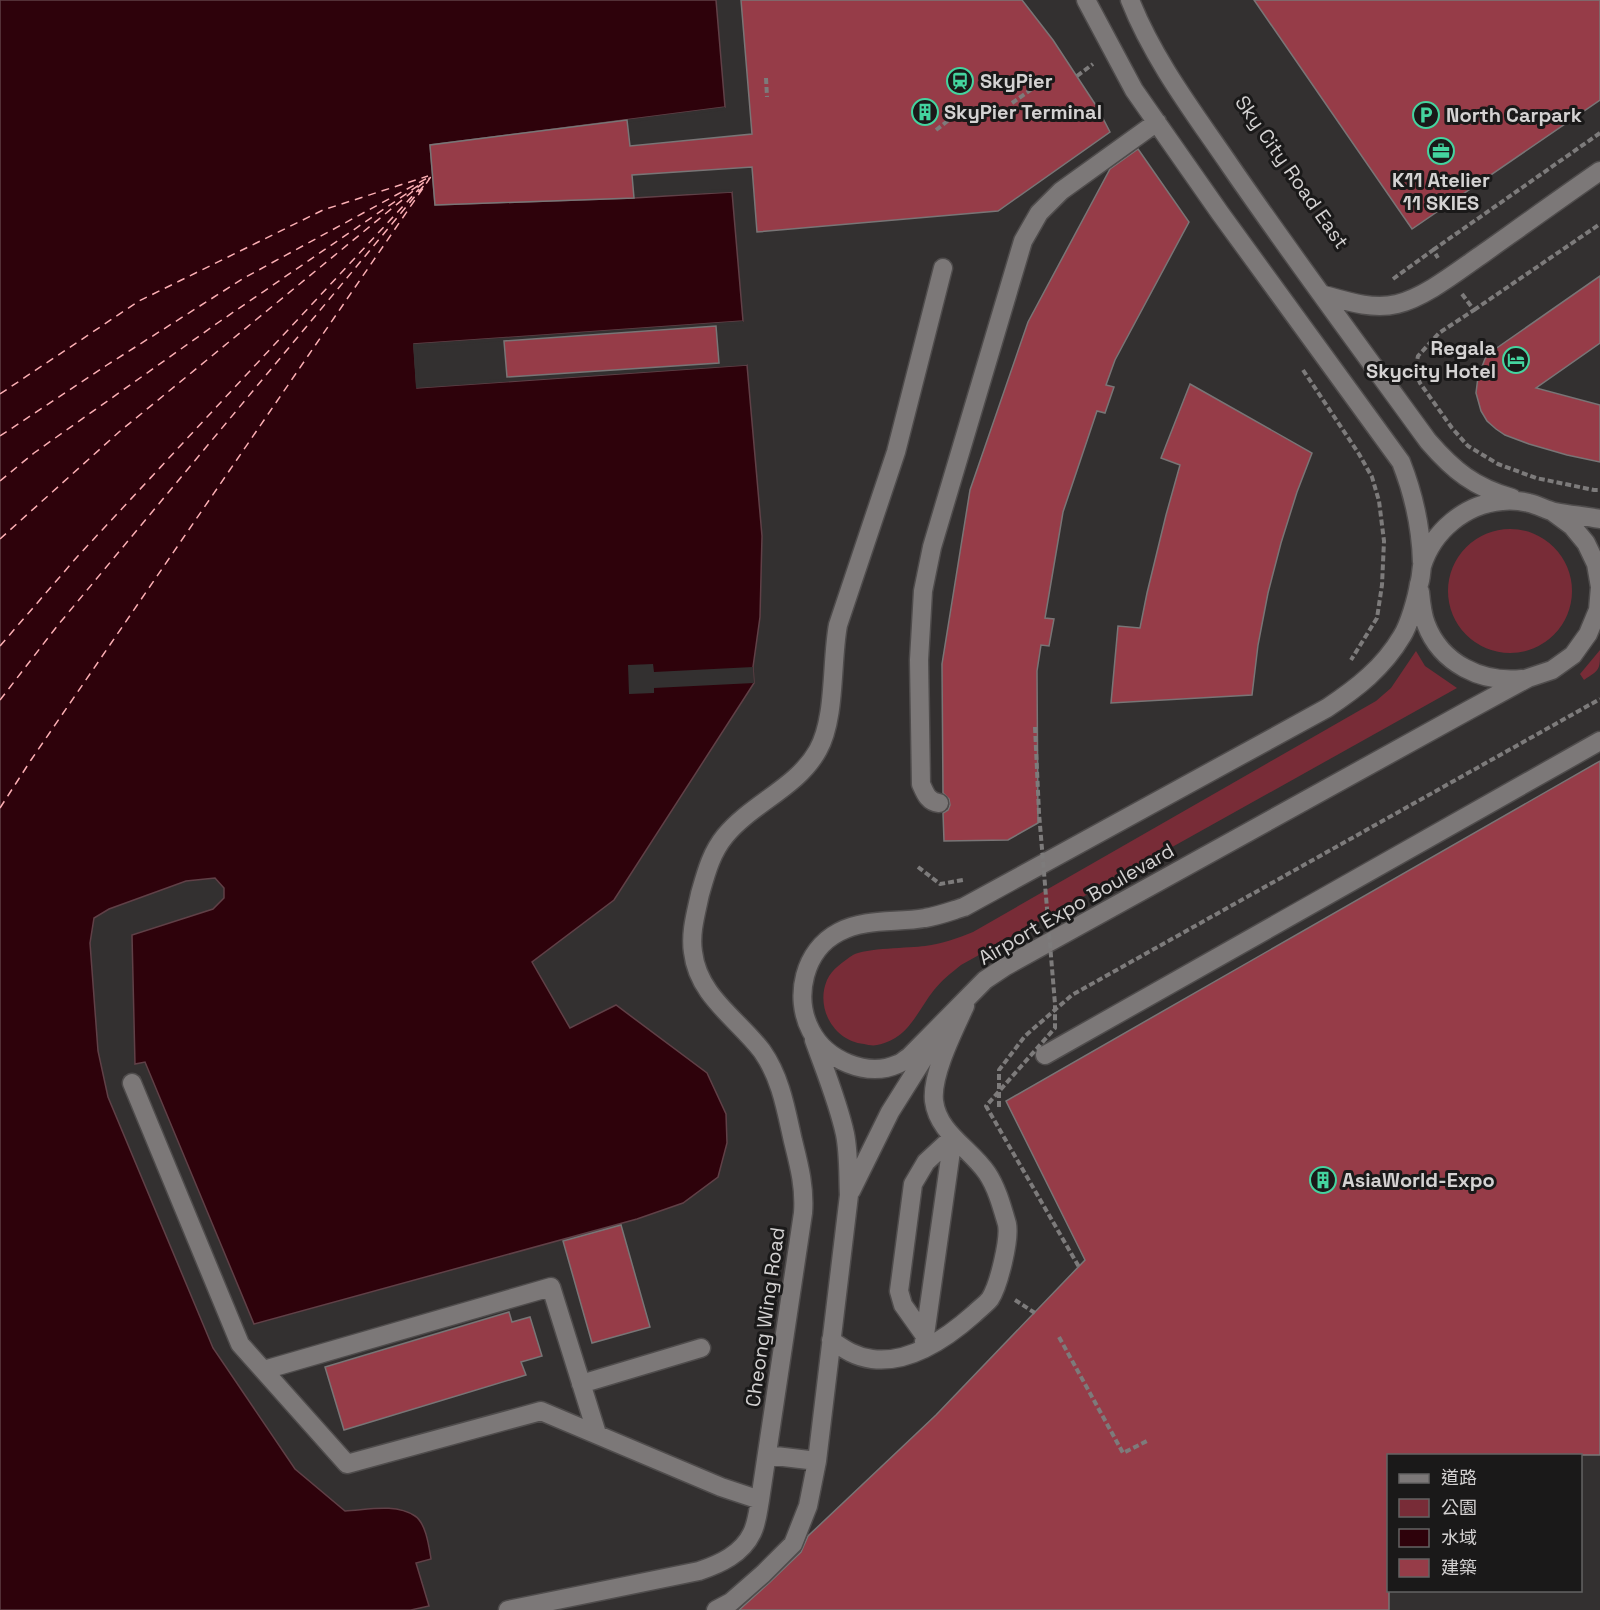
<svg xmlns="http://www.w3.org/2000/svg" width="1600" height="1610" viewBox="0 0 1600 1610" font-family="'Space Grotesk','Noto Sans TC',sans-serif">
<rect width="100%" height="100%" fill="#333030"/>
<path fill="#782c37" d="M1448 591a62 62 0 1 1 124 0a62 62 0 1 1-124 0Z
M 1600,650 C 1600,671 1600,669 1584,680 L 1580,674 Z
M 1416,651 L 1425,666 L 1457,688 L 961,965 C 951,973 942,980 934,990 C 917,1011 909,1039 877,1045 C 873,1046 868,1045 864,1044 C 834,1041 815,1008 827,980 C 832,969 844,961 853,955 C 865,948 910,948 925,946 C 942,944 958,938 973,932 L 1376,701 L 1391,688 Z"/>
<path fill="#2e020b" stroke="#604047" stroke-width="1.5" d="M 0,0 L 716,0 L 725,107 L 430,145 L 435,205 L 634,198 L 732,192 L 743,321 L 414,344 L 417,388 L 747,365 L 762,536 L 760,617 L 753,667 L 754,683 L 614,900 L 532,962 L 570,1028 L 616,1005 L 707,1073 L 726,1114 L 727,1143 L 718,1177 L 683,1203 L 637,1219 L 254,1324 L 145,1062 L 135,1064 L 132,935 L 213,909 L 224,898 L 224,888 L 215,878 L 186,881 L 109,909 L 94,918 L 90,943 L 98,1051 L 108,1097 L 213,1348 L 295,1469 L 345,1511 C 367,1510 395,1503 415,1516 C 426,1523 429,1547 431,1559 L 416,1563 L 429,1606 L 411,1610 L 0,1610 Z"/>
<path fill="#333030" d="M 725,107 L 725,110 L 433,148 L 437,202 L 732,189 L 732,192 L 435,205 L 430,145 Z
M 743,321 L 743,324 L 417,347 L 419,385 L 746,362 L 747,365 L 416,388 L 413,344 Z
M 653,664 L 654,672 L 753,667 L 754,683 L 654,688 L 654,693 L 629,694 L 628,665 Z"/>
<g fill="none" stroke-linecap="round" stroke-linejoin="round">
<path stroke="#fbaeb3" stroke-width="1.5" stroke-dasharray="8 6" stroke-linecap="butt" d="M 0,394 L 139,301 L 323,210 L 428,176
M 0,436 L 107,365 L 244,278 L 431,176
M 0,481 L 34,453 L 219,322 L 422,183
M 0,539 L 119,432 L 429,178
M 0,646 L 77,557 L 419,189
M 0,700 L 58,625 L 426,183
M 0,808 L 31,760 L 432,175"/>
</g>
<path fill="#963c48" stroke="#797576" stroke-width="1.5" d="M 741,0 L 1022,0 L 1053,40 L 1097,107 L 1110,132 L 998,211 L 757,232 L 752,167 L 632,175 L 634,198 L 435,205 L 430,145 L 627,120 L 630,146 L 752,134 Z
M 1254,0 L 1600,0 L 1600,100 L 1412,229 Z
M 1138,149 L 1189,222 L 1115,360 L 1106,385 L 1114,387 L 1105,413 L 1097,411 L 1063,512 L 1045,618 L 1054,619 L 1049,646 L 1041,645 L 1037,671 L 1038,823 L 1008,840 L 944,841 L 943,813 L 948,810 L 950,805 L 949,799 L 943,793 L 942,664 L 970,490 L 1028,322 L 1110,169 Z
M 1600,276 L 1600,343 L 1536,388 L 1600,405 L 1600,462 L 1567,455 L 1529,444 L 1505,435 L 1496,429 L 1487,421 L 1481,411 L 1476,393 L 1478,377 L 1485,359 L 1491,352 Z
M 716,326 L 719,363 L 507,377 L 504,341 Z
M 1190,384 L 1312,453 L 1297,492 L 1281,543 L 1268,593 L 1258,645 L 1252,695 L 1111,703 L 1118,626 L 1140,628 L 1147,593 L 1166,515 L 1180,465 L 1161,458 Z
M 1600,761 L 1600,1455 L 1389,1455 L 1389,1610 L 739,1610 L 770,1582 L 801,1552 L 808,1536 L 936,1415 L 1085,1260 L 1006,1101 Z
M 621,1225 L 650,1327 L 592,1343 L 563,1241 Z
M 509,1312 L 512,1322 L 530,1317 L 542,1356 L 521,1362 L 526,1375 L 344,1430 L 325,1367 Z"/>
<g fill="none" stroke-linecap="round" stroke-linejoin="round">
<defs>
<path id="minor" d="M 1086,0 L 1134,90 L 1220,213 L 1401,462 C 1414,495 1421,526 1422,562
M 1130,0 C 1154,61 1195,114 1231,167 C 1295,260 1362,350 1428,441 C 1454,471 1474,487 1512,498
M 1321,294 C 1346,301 1372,310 1397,304 C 1426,297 1459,270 1484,253 C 1522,226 1561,198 1600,171
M 1553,512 L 1572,526 L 1586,543 L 1596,564 L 1600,587 L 1598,610 L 1588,634 L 1573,655 L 1552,670 L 1528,678 L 1469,710 L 1006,966 L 985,980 L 909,1057 C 905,1059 902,1063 898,1064 C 867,1078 826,1060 811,1031 C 793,997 804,950 839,932 C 865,918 897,923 925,918 C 938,916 951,911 964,907 L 1327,708 C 1357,688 1383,668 1402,636 C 1409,625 1417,598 1419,584 C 1421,579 1421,572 1422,566 C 1433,531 1465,504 1502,501 C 1510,500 1521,501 1529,503 C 1538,505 1546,510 1555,512 C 1570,515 1585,516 1600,519
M 1420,592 C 1421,603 1422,614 1426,624 C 1441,664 1482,683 1522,679
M 939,803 C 928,802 925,793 921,784 L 919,660 L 923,591 L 932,547 L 1023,241 L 1039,213 L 1061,191 L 1157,122
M 1045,1055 L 1600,741
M 132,1083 L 240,1344 L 347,1464 L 541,1411 L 721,1487 L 760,1500
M 851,1191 L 890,1112 L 934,1042
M 925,1336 L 903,1305 L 899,1291 L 913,1184 L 926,1162 L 953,1137
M 831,1340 C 845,1350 856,1357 872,1359 C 910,1364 947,1338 974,1314 C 979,1309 986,1304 990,1299 C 999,1285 1010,1239 1007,1224 C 1002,1207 997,1188 987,1173 C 970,1148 938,1133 934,1101 C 931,1075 954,1030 965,1006
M 924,1342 L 953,1137
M 264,1370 L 551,1287 L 597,1434
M 581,1384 L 701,1348
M 767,1455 L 817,1461
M 508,1610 L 699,1571 C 720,1564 742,1554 752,1533 C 757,1523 758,1511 760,1500 L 803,1213 C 805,1187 799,1165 793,1141 C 786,1110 781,1078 762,1051 C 738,1019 698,996 693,952 C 690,933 696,913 700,894 C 706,873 711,853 725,836 C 752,803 797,788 818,750 C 836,718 831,662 838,625 L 896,452 L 943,268
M 716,1610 L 731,1602 L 763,1574 L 793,1544 L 808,1506 L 817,1461 L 849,1195 C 848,1175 849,1154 845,1134 C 838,1102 825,1071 814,1040"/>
</defs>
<use href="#minor" stroke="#4f4c4c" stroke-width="21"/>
<path stroke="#7d7b7b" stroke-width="4" stroke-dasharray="6 3" stroke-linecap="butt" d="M 1077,76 L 1093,64
M 766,78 L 767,97
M 1012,103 L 1039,84
M 936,130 L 954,116
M 1433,250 L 1600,133
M 1393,279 L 1433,250 L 1438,258
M 1462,294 L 1474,310 L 1439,333 L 1418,356 L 1415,371 L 1420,383 L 1452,428 L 1468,446 L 1498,464 L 1536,478 L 1594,490 L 1600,490
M 1474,310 L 1600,224
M 1303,370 L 1359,454 L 1372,477 L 1379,501 L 1384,541 L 1382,585 L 1377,618 L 1351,660
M 918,867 L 940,884 L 963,880
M 999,1107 L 999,1070 L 1025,1036 L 1072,995 L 1600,699
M 1015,1300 L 1035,1313
M 1059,1337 L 1123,1453 L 1149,1440"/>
<use href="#minor" stroke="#7c7878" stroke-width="18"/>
<path stroke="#7d7b7b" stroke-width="4" stroke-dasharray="6 3" stroke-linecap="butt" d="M 1035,727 L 1039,813 L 1055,1004 L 1055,1028 L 986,1106 L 1079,1267"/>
</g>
<defs>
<symbol id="station-ring" viewBox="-11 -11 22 22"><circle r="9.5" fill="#1a1919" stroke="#44d49f" stroke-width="1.5"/><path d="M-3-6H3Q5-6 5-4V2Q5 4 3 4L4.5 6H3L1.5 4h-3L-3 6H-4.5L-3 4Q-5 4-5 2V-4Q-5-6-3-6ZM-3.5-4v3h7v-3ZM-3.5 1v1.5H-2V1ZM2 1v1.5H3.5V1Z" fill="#44d49f"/></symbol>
<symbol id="building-ring" viewBox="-11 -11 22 22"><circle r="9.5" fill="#1a1919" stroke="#44d49f" stroke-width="1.5"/><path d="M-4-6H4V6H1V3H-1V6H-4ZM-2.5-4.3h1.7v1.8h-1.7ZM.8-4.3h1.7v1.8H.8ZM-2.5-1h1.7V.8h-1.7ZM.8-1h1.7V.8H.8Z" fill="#44d49f"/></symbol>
<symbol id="parking-ring" viewBox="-11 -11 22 22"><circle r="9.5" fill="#1a1919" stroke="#44d49f" stroke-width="1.5"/><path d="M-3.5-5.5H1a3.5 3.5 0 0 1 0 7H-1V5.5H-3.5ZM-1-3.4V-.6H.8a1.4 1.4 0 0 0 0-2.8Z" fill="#44d49f"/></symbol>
<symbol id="office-ring" viewBox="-11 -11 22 22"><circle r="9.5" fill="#1a1919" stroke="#44d49f" stroke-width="1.5"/><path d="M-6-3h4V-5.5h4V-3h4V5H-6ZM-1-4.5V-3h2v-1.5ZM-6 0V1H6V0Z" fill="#44d49f"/></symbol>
<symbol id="hotel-ring" viewBox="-11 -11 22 22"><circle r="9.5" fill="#1a1919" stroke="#44d49f" stroke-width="1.5"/><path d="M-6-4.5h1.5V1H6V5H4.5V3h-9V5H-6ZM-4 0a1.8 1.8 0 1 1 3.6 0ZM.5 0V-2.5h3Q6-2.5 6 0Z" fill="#44d49f"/></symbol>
</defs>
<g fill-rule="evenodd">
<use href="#station-ring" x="945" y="66" width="30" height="30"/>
<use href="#building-ring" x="910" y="97" width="30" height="30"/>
<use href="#parking-ring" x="1411" y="100" width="30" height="30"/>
<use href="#office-ring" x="1426" y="136" width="30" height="30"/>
<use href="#hotel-ring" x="1501" y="345" width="30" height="30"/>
<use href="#building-ring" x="1308" y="1165" width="30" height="30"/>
</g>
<g text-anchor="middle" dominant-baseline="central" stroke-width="6" stroke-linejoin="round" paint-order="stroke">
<g font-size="20" font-weight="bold" fill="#d4d2d2" stroke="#1a1919" text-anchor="start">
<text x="980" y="81">SkyPier</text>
<text x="944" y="112">SkyPier Terminal</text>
<text x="1446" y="115">North Carpark</text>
<text x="1441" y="180" text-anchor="middle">K11 Atelier<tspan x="1441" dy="23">11 SKIES</tspan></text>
<text x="1496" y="348" text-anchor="end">Regala<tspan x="1496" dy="23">Skycity Hotel</tspan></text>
<text x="1342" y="1180">AsiaWorld-Expo</text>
</g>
<g font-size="20" fill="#d4d2d2" stroke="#1a1919">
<text transform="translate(1292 172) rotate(55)">Sky City Road East</text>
<text transform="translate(1076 904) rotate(-30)">Airport Expo Boulevard</text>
<text transform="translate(765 1317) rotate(-82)">Cheong Wing Road</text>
</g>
</g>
<rect x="1387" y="1454" width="195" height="138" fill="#1a1919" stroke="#646363" stroke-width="1.5"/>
<rect x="1399" y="1474" width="30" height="9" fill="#7c7878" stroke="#646363" stroke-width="1.5"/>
<text x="1441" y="1484" font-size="18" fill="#d4d2d2">道路</text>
<rect x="1399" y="1499" width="30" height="18" fill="#782c37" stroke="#646363" stroke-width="1.5"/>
<text x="1441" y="1514" font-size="18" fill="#d4d2d2">公園</text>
<rect x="1399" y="1529" width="30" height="18" fill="#2e020b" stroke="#646363" stroke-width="1.5"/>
<text x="1441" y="1544" font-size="18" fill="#d4d2d2">水域</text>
<rect x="1399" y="1559" width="30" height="18" fill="#963c48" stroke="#646363" stroke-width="1.5"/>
<text x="1441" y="1574" font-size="18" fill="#d4d2d2">建築</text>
</svg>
